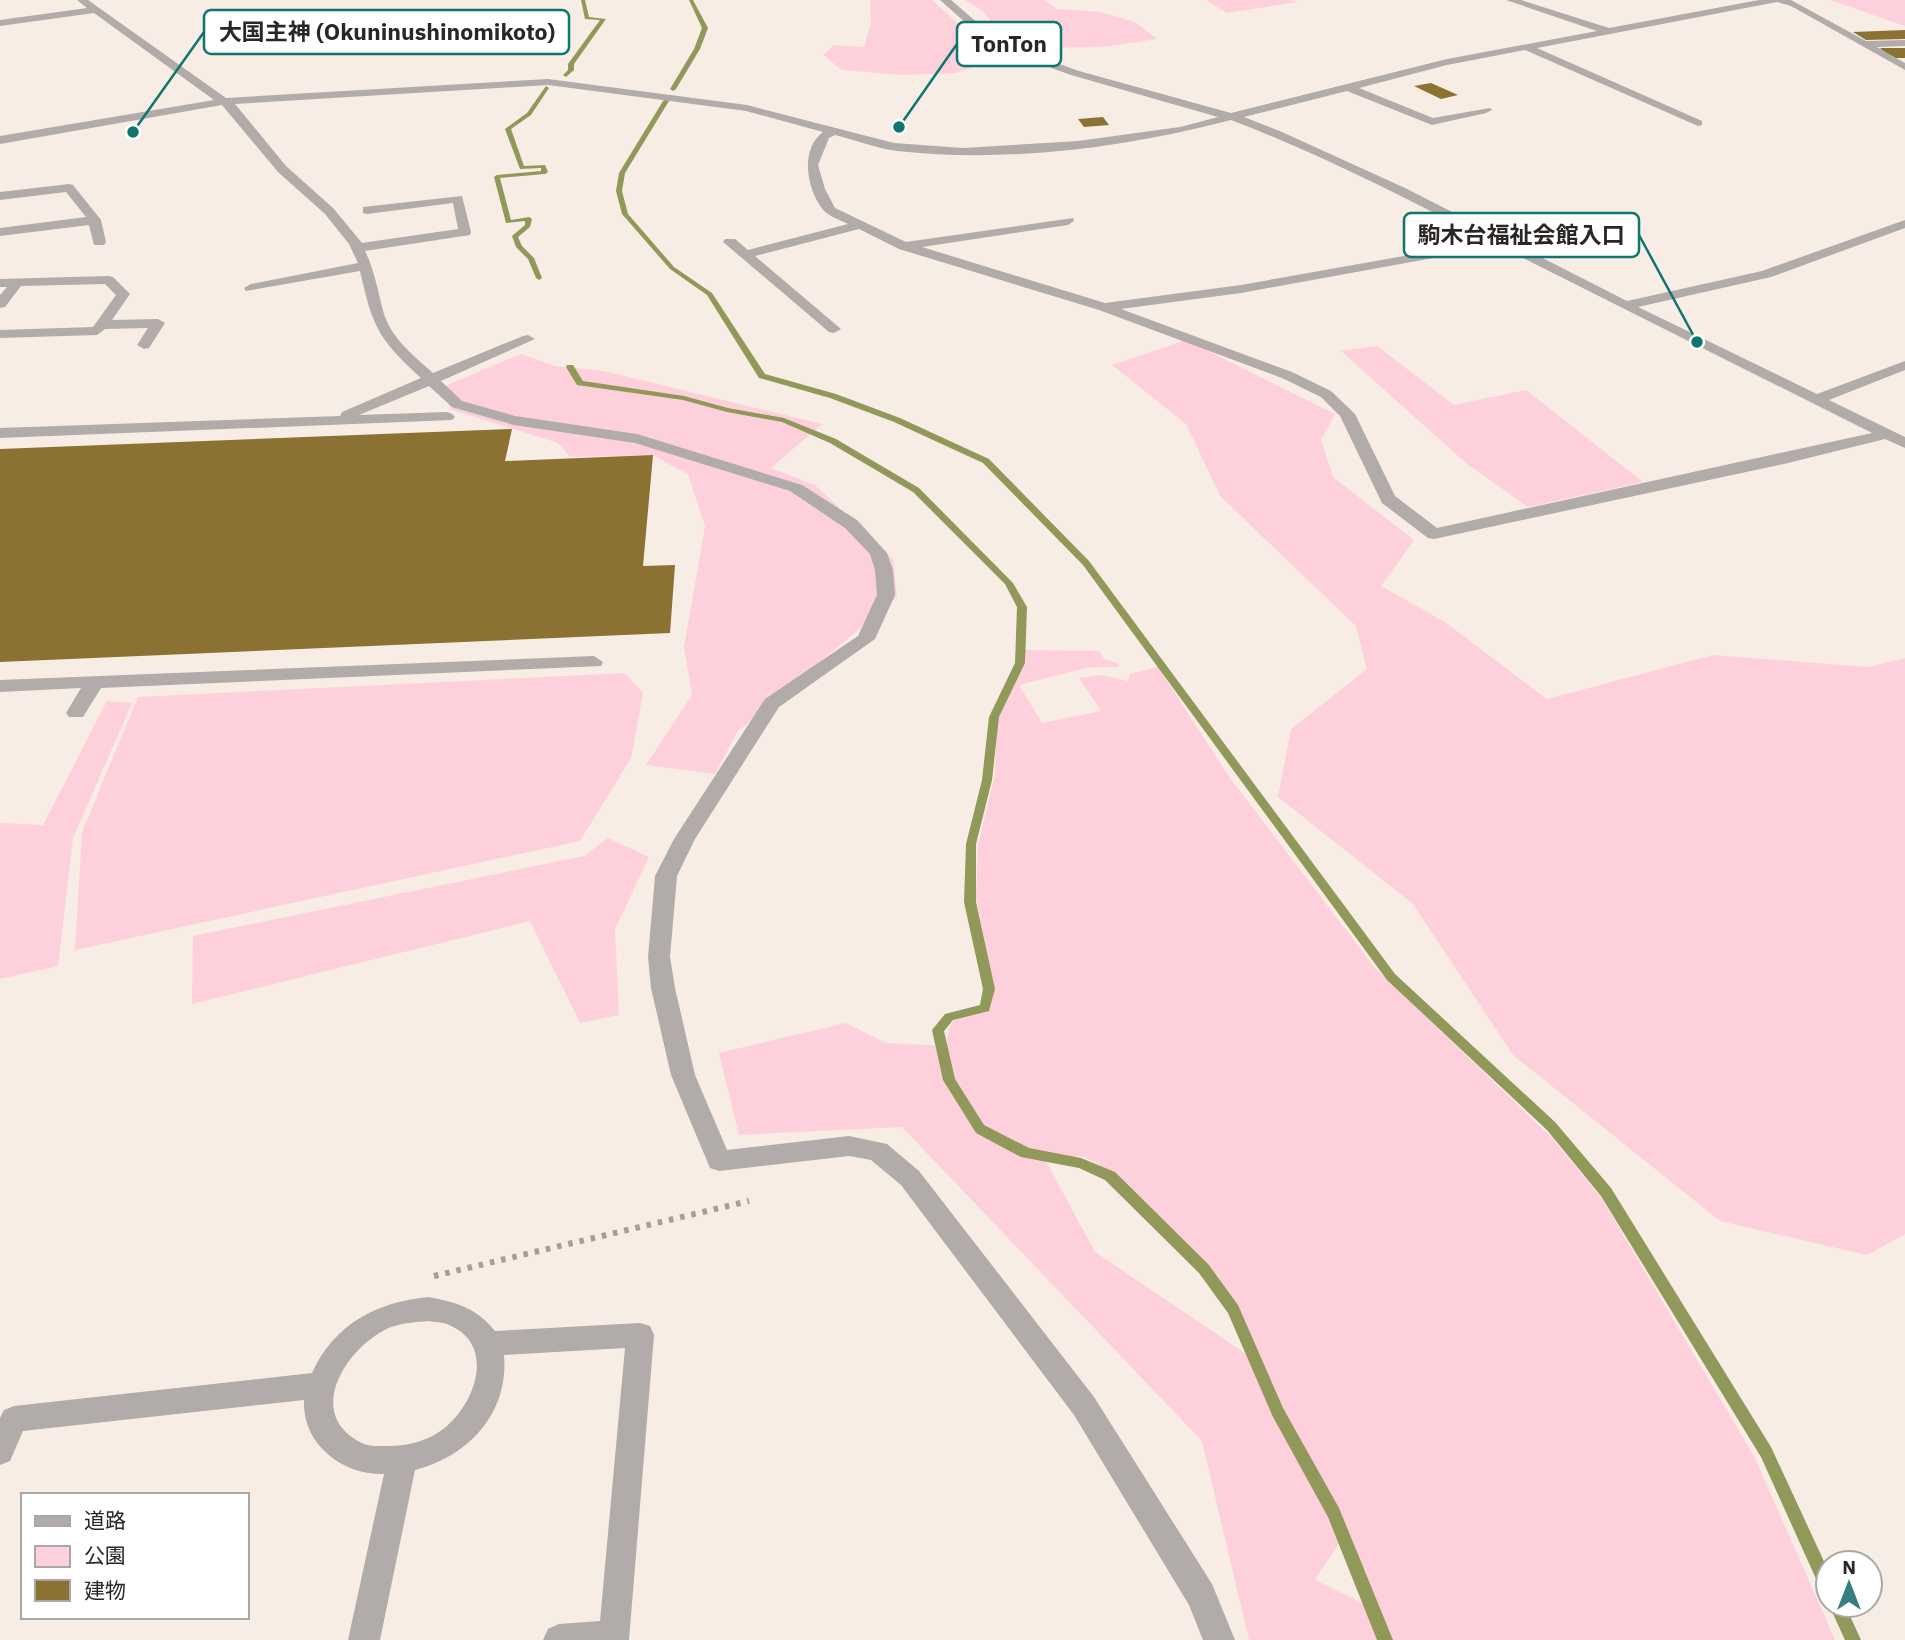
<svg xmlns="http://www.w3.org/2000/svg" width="1905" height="1640" viewBox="0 0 1905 1640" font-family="'IBM Plex Sans','Noto Sans JP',sans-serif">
<rect width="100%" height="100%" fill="#f8ede5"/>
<path fill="#fdd0db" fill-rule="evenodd" d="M 870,0 L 932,0 L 963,28 L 1005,57 L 956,73 L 901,75 L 842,70 L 823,55 L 834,45 L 864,47 L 871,22 Z
M 965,0 L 1045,0 L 1057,9 L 1100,12 L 1135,22 L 1157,39 L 1102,47 L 1028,48 L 1002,36 L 984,12 Z
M 1206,0 L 1292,0 L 1297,2 L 1227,13 Z
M 1830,0 L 1905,0 L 1905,26 Z
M 1186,340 L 1335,414 L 1321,440 L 1333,477 L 1414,540 L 1381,586 L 1445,622 L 1547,699 L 1713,655 L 1868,667 L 1905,658 L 1905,1234 L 1867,1255 L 1720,1221 L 1513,1055 L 1413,904 L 1278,797 L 1291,729 L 1367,669 L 1356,626 L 1220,496 L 1186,424 L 1112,365 Z
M 1377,346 L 1454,405 L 1526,390 L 1643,482 L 1528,507 L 1467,464 L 1341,351 Z
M 521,354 L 555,366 L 604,371 L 822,424 L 771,468 L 815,485 L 893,559 L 897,597 L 737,732 L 715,774 L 646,765 L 692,695 L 684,647 L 705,526 L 688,474 L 652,455 L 570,457 L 558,443 L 450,409 L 447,385 Z
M 1025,650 L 1099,651 L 1104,659 L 1119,664 L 1118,667 L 1091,667 L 1019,685 L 1042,723 L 1101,711 L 1079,678 L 1100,675 L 1128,681 L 1130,674 L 1158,667 L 1230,778 L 1375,968 L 1553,1139 L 1602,1199 L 1755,1458 L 1835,1640 L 1249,1640 L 1202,1441 L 902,1127 L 739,1135 L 719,1053 L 846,1023 L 886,1043 L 946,1046 C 952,1001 966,1025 992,1002 L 994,988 L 976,898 L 978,845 L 995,774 L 997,721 L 1026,662 ZM 1042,1154 L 1083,1157 L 1099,1164 L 1218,1276 L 1237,1305 L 1264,1366 L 1095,1252 ZM 1347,1531 L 1348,1532 L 1379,1611 L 1315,1580 Z
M 625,673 L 643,693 L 631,758 L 580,841 L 75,950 L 82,832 L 138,697 Z
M 107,701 L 132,703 L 73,838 L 58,966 L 0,979 L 0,823 L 43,825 Z
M 608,838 L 649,857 L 615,929 L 619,1015 L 580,1023 L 530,921 L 192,1004 L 193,936 L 584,856 Z"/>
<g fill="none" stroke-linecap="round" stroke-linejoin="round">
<path fill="#909959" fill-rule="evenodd" d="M 581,0 L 585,0 L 589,17 L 606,19 L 574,64 L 574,70 L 566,77 L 563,75 L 568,70 L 568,64 L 600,20 L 585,19 Z
M 689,0 L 693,0 L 708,28 L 700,49 L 676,89 L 673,91 L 670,89 L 694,49 L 702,28 Z
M 546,86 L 549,88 L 531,115 L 511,129 L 524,166 L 545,165 L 548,172 L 545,174 L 500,178 L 511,220 L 529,217 L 532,219 L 530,227 L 518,237 L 522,246 L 534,258 L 542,278 L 539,280 L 536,278 L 528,259 L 516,247 L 512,236 L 525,225 L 525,221 L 506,223 L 494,177 L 497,175 L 541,171 L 541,168 L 520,169 L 505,129 L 527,113 Z
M 666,99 L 669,101 L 625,173 L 622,191 L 628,214 L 674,267 L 712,293 L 765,374 L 836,394 L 900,418 L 989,459 L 1089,561 L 1395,974 L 1555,1122 L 1611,1188 L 1771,1447 L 1828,1570 L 1828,1595 L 1822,1592 L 1761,1457 L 1601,1196 L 1547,1130 L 1387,980 L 1083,565 L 983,463 L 894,422 L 830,398 L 759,378 L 707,295 L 670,269 L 622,214 L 616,191 L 619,173 L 663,101 Z
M 567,365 L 573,365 L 583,381 L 684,396 L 728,408 L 784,418 L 836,439 L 919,488 L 1013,583 L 1027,607 L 1025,663 L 999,717 L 992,780 L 976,844 L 976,902 L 995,989 L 989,1011 L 953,1020 L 944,1031 L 955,1079 L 984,1125 L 1029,1148 L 1081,1158 L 1115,1172 L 1209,1265 L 1238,1305 L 1283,1408 L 1339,1508 L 1393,1640 L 1377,1640 L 1328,1517 L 1273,1417 L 1228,1313 L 1199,1273 L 1105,1180 L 1079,1168 L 1021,1157 L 976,1133 L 943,1080 L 932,1030 L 945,1014 L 980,1005 L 983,989 L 964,902 L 966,844 L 982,780 L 989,717 L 1015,663 L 1017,607 L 1005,584 L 913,492 L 830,443 L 782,422 L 727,412 L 683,400 L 577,385 L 566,367 Z
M 1829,1605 L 1845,1605 L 1861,1640 L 1845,1640 Z"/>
</g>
<path fill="#8b7132" d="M 1905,30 L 1905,39 L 1866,40 L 1853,32 Z
M 1880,48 L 1905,48 L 1905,58 L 1891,58 Z
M 1431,83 L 1458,95 L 1441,99 L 1414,86 Z
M 1103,117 L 1109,125 L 1084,127 L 1078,119 Z
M 512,429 L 505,461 L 653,455 L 643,566 L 675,565 L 670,633 L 0,662 L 0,449 Z"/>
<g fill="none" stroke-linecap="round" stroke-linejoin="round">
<path stroke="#a69d97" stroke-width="6" stroke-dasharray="4.5 7" stroke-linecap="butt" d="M 434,1276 L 749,1201"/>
<path fill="#b1abaa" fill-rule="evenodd" d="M 77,0 L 88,0 L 226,98 L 548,79 L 747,105 L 894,143 L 963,148 L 1078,141 L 1180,127 L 1218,117 L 1071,75 L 993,47 L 940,0 L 951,0 L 1001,43 L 1079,71 L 1231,113 L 1447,59 L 1597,31 L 1506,0 L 1521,0 L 1609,28 L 1759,0 L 1791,0 L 1866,41 L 1905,40 L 1905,46 L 1877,47 L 1905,63 L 1905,70 L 1791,6 L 1777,2 L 1537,48 L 1702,121 L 1702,125 L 1698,126 L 1525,50 L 1447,65 L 1359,88 L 1433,118 L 1490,108 L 1492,110 L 1486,113 L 1432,125 L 1347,91 L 1244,117 L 1282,132 L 1405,188 L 1627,301 L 1762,271 L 1905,220 L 1905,228 L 1771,277 L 1638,307 L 1817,394 L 1905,361 L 1905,370 L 1829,400 L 1905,437 L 1905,448 L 1885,439 L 1788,463 L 1434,539 L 1428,538 L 1382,503 L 1340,416 L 1321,397 L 1282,378 L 1099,310 L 899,249 L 859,229 L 755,256 L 841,329 L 834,333 L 829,332 L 723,242 L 725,239 L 735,239 L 748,250 L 848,224 C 841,220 830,217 824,211 C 807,191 799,150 823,132 L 746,111 L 548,85 L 235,104 L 286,166 L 333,208 L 362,243 L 458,229 L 453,203 L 367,214 L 363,213 L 363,207 L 462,196 L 471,232 L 470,235 L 365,251 C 375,271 378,293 384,314 C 392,339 414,356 433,373 L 523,336 L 528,335 L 535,339 L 441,381 L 462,401 L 515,416 L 637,434 L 802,485 L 857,520 L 887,553 L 893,570 L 895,595 L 875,639 L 779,707 L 695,839 L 677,876 L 670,957 L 675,988 L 695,1075 L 727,1150 L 849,1136 L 887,1144 L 919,1171 L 1094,1397 L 1212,1584 L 1235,1640 L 1203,1640 L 1189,1605 L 1074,1415 L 901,1185 L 871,1160 L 849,1156 L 719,1171 L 710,1168 L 671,1075 L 651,988 L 648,957 L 655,876 L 674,839 L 765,699 L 858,636 L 877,595 L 875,570 L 870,554 L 845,528 L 790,491 L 635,443 L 514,425 L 452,407 L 429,386 L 359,415 L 447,412 L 452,414 L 455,417 L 452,420 L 0,438 L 0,428 L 340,416 L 342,412 L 421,378 C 378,338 373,328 360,271 L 246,291 L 244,288 L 251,284 L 358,263 L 349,244 L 325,214 L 278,172 L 222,105 L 0,144 L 0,136 L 214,100 L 94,13 L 0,26 L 0,20 L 87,8 ZM 1231,120 C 1320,154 1404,197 1488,241 L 1241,285 L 1105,303 L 922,247 L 1068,225 L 1074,221 L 1073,218 L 906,242 L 835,208 L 825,189 L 818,165 L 829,138 L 835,135 C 855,140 876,148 897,151 C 1008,163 1124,148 1231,120 ZM 1499,246 L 1872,433 L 1437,528 L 1395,496 L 1355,414 L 1331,391 L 1292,372 L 1121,309 L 1241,293 Z
M 69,184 L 73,185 L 101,220 L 106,242 L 104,245 L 94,245 L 89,225 L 0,236 L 0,228 L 86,217 L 66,192 L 0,200 L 0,192 Z
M 108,276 L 113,277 L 130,294 L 112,320 L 158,319 L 165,323 L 149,348 L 144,349 L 137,345 L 148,328 L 105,329 L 97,335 L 0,338 L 0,330 L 93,327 L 116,295 L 105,284 L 21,286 L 5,307 L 0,308 L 0,295 L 7,287 L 0,287 L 0,279 Z
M 594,656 L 603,662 L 601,666 L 101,688 L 83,717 L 69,717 L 66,713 L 81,688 L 0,692 L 0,680 Z
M 428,1297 C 456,1302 477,1308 495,1331 L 640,1323 L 650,1326 L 654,1335 L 629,1640 L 543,1640 L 548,1629 L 559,1624 L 600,1621 L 625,1348 L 504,1355 C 509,1414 468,1456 415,1470 L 380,1640 L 348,1640 L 384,1474 C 342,1475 302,1444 304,1400 L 23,1431 L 10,1461 L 0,1465 L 0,1418 L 4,1410 L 14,1406 L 312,1373 C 334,1324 377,1302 428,1297 ZM 428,1321 C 435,1322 443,1322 449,1325 C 499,1346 473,1410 439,1432 C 424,1442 406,1446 388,1446 C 377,1446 368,1447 358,1441 C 304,1411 349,1344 391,1327 C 403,1323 416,1322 428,1321 Z"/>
</g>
<path fill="none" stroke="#0f766e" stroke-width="2.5" d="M133 132L204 32M899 127L957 44M1697 342L1639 235"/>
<g fill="#0f766e" stroke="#fff" stroke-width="2.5">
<circle cx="133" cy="132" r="7"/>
<circle cx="899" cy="127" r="7"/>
<circle cx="1697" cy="342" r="7"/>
</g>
<g fill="#fff" stroke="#0f766e" stroke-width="2.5">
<rect x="204" y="10" width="365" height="44" rx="7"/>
<rect x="957" y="22" width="104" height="44" rx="7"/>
<rect x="1404" y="213" width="235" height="44" rx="7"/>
</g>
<g font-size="23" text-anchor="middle" font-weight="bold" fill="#2a2623">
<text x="387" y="40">大国主神 (Okuninushinomikoto)</text>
<text x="1009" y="52">TonTon</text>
<text x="1521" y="243">駒木台福祉会館入口</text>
</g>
<rect x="21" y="1493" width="228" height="126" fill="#ffffff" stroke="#aaa8a7" stroke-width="2"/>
<rect x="35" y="1516" width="35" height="10" fill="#b1abaa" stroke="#aaa8a7" stroke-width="2"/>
<text x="84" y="1528" font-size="21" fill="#2a2623">道路</text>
<rect x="35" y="1546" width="35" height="21" fill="#fdd0db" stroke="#aaa8a7" stroke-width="2"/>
<text x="84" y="1563" font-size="21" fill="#2a2623">公園</text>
<rect x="35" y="1580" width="35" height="21" fill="#8b7132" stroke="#aaa8a7" stroke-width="2"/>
<text x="84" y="1598" font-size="21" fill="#2a2623">建物</text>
<g transform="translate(1849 1584)"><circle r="33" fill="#ffffff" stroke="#aaa8a7" stroke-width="2"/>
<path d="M0-5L12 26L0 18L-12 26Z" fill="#367e83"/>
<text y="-10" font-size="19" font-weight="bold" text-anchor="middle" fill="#2a2623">N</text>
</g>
</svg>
